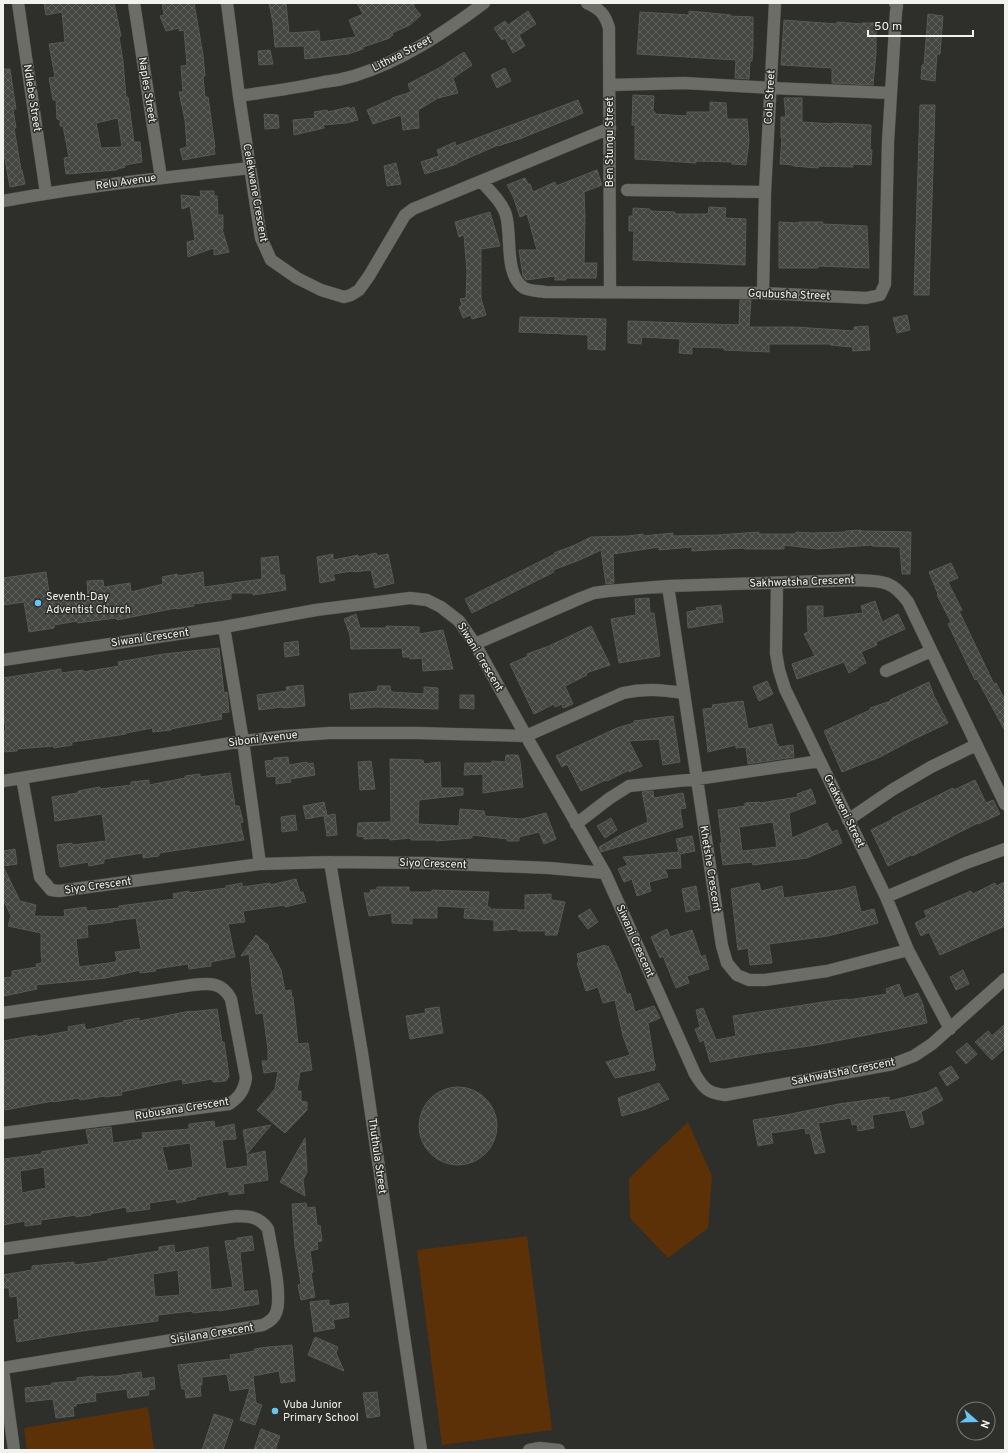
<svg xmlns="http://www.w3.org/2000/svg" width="1008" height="1453" viewBox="0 0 1008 1453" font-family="Overpass,sans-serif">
<defs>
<pattern id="building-cross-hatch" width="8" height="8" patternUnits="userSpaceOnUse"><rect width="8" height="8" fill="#434641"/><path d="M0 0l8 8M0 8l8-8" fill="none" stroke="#5f615d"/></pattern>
</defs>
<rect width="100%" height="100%" fill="#2e2e2a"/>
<path fill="#5d3107" d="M 688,1122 L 712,1176 L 708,1228 L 668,1258 L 630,1218 L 629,1178 Z
M 527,1236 L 552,1430 L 442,1445 L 417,1250 Z
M 148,1407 L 154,1450 L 27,1450 L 24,1428 Z"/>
<path fill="url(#building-cross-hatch)" stroke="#565954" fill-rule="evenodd" d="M 44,3 L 114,3 L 121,36 L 119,37 L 123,61 L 126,97 L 128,97 L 134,142 L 140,142 L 142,162 L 125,165 L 125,167 L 117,169 L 117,170 L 66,174 L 64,158 L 69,157 L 63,126 L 60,126 L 60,120 L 57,119 L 56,100 L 53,100 L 49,78 L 55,77 L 49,44 L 65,42 L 62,12 L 46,15 ZM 118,118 L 122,147 L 101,148 L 96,123 Z
M 162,3 L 194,3 L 203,55 L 205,76 L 203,76 L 205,97 L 208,97 L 215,147 L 214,148 L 215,154 L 183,160 L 180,149 L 187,147 L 185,120 L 179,92 L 183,92 L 181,66 L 187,65 L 184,30 L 179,31 L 179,28 L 166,31 L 160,16 L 164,15 Z
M 269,3 L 286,3 L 289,33 L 319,31 L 320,42 L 356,37 L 349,20 L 363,14 L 357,3 L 414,3 L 414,7 L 421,15 L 410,25 L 392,33 L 393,35 L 390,37 L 390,38 L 363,47 L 363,49 L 348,54 L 305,59 L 304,46 L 275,47 L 273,23 Z
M 528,11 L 536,24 L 519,35 L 525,46 L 513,53 L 505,38 L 502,40 L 494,28 L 505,21 L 508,25 Z
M 689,11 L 731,15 L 730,16 L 753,17 L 753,46 L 752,61 L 750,61 L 749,79 L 735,78 L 736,60 L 637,54 L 640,12 L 689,15 Z
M 928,14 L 943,16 L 940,54 L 937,54 L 935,81 L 921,79 L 922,65 L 924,65 Z
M 784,20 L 837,24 L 837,22 L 862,24 L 862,23 L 876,23 L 876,53 L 873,85 L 832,83 L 832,68 L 781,65 Z
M 270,50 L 273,64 L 259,65 L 258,51 Z
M 464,52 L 472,65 L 453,78 L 458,93 L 438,98 L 418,110 L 419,128 L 403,130 L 401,115 L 373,124 L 367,110 L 392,99 L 392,98 L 411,92 L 408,84 L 441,67 Z
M 505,68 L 511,81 L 497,88 L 491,75 Z
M 3,69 L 10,69 L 16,109 L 13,109 L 16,128 L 14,128 L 21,170 L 22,170 L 25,184 L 10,187 L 3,148 Z
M 633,95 L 654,96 L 653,112 L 655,112 L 655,114 L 687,116 L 687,112 L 710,112 L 710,102 L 726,103 L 727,119 L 747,119 L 749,141 L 746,165 L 732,164 L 732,162 L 696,161 L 696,163 L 635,159 L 635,125 L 632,125 Z
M 784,98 L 802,98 L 802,122 L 833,124 L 833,123 L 871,125 L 870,150 L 872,150 L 871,165 L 853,164 L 853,167 L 818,166 L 818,168 L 793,166 L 793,165 L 780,164 L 782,138 L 781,138 L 781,117 L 786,117 Z
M 578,100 L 583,113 L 522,138 L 498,146 L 498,145 L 457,163 L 457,164 L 425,174 L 421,162 L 439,156 L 437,150 L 455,142 L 456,146 Z
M 920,105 L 935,105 L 929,295 L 914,295 Z
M 349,107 L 350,109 L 354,107 L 358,120 L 346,123 L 323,125 L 324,128 L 294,135 L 293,120 L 315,118 L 314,112 L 327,110 L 328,112 Z
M 264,114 L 278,115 L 279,128 L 265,129 Z
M 396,163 L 401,184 L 387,186 L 384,166 Z
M 597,170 L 602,185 L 584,192 L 585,217 L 584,263 L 597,263 L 596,278 L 566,278 L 566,280 L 555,280 L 555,276 L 526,280 L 523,276 L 519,250 L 537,250 L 527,214 L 520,217 L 513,196 L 507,185 L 525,178 L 528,184 L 530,184 L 533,192 L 555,182 L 556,186 Z
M 200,191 L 214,191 L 214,196 L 217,196 L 218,215 L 223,215 L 223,229 L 222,229 L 229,252 L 214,255 L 214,248 L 188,257 L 187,242 L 195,240 L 190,206 L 182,209 L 181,195 L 201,197 Z
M 709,207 L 726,208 L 725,218 L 746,219 L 745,265 L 633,260 L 634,231 L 629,231 L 629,216 L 633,216 L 633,208 L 650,209 L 650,211 L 675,212 L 675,214 L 708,214 Z
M 490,212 L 500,246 L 481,249 L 481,299 L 486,315 L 472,319 L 471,315 L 463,318 L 459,307 L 462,305 L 460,299 L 466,298 L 467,272 L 464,235 L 459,237 L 455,222 Z
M 779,222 L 796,223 L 800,222 L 823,222 L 822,224 L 867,226 L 869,268 L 818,266 L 818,268 L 779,268 Z
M 740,300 L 751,300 L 749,327 L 795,327 L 854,331 L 854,327 L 868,326 L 870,350 L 853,351 L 852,347 L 830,345 L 830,344 L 769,344 L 769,352 L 724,350 L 724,348 L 692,347 L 692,354 L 679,353 L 680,339 L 642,337 L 641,344 L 628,343 L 628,321 L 739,325 Z
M 907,315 L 910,330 L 897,333 L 893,318 Z
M 520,317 L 606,319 L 605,350 L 588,349 L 588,335 L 519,332 Z
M 861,530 L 861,531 L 911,532 L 910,574 L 902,574 L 900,547 L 872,546 L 872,545 L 818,549 L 784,545 L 784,549 L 744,549 L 744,548 L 692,551 L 692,547 L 659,550 L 659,547 L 613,554 L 614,583 L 606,584 L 601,550 L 582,559 L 553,570 L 554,572 L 472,613 L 465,599 L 555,554 L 554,553 L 575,545 L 591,537 L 628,536 L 643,534 L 643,536 L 673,533 L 673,536 L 718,535 L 759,532 L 759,534 L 795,534 L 796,532 L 813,533 L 846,532 L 846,531 Z
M 376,553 L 377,556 L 388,554 L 394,583 L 375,588 L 371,570 L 354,572 L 353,571 L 333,574 L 335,580 L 320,583 L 317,557 L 333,554 L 333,560 L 358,555 L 358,557 Z
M 278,556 L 280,575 L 284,575 L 286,590 L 253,595 L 253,593 L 231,593 L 231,599 L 193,604 L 194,606 L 176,609 L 176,608 L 117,620 L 116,618 L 78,623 L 77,621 L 54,625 L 54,628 L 29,632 L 24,602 L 3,605 L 3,578 L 46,572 L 50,600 L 88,597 L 87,581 L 103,580 L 104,587 L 130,583 L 131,592 L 163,584 L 162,577 L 177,574 L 178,576 L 203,572 L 204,587 L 262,579 L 261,558 Z
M 951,563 L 958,578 L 948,582 L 962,610 L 959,611 L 994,684 L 996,683 L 1005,700 L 1005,731 L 977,679 L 975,680 L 948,624 L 951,622 L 937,595 L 938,594 L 929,572 Z
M 649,598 L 650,613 L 654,613 L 660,656 L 619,663 L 611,619 L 636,615 L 635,599 Z
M 875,601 L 882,622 L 898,614 L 905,629 L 876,642 L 877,645 L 861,652 L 866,663 L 858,667 L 858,668 L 849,673 L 844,662 L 797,679 L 792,664 L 815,656 L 804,634 L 808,632 L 807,606 L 823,606 L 823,618 L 863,613 L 861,606 Z
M 721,605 L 723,622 L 688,628 L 687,612 L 697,610 L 696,608 Z
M 356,614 L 360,628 L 386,628 L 386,626 L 419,627 L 419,634 L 443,630 L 453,669 L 423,671 L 422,658 L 410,659 L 410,657 L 403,657 L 402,648 L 351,649 L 350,635 L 344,619 Z
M 591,626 L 610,665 L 586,673 L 587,675 L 565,686 L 573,704 L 563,708 L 562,704 L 555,707 L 554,704 L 534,714 L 510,664 L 528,656 L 527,654 L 549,646 Z
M 298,641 L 299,655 L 285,657 L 284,643 Z
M 219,648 L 224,693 L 227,692 L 229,712 L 221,713 L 222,719 L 171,729 L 171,730 L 153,732 L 152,728 L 126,733 L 126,734 L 72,742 L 72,745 L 54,748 L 54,746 L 17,749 L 17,751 L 3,752 L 3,731 L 6,731 L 3,711 L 3,678 L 61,669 L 61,673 L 83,670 L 83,672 L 119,666 L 118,662 L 164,654 Z
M 767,681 L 773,694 L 759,701 L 753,687 Z
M 929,682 L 934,696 L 948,723 L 910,741 L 880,757 L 842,772 L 824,731 L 870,710 L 870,708 L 891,701 L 890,700 Z
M 303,685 L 305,706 L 283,708 L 282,707 L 259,710 L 257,695 L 287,691 L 286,687 Z
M 378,686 L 390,686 L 391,692 L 424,694 L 424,687 L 438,688 L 438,709 L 376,707 L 351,709 L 349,694 L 377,691 Z
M 460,695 L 474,695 L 474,709 L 460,708 Z
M 743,701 L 748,729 L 772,724 L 777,745 L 778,744 L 778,747 L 793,745 L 794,757 L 748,764 L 746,747 L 736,748 L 736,745 L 708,752 L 703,709 L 713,708 L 712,705 Z
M 673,716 L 680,762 L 663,765 L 659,739 L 629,741 L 642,766 L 629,772 L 629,770 L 607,781 L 606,780 L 581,791 L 567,764 L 562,767 L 556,756 L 617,728 L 634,723 L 634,721 Z
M 506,755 L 518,755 L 520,761 L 523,787 L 483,793 L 483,774 L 464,775 L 465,763 L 492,763 L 492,761 L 505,762 Z
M 288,757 L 289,765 L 307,762 L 307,764 L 313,763 L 315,775 L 290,779 L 291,782 L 276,784 L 276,776 L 267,777 L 265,761 L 274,760 L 274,758 Z
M 390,759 L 423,760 L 424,764 L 440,762 L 441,788 L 463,788 L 463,795 L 419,800 L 418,824 L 459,826 L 460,809 L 484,811 L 485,816 L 522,819 L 546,813 L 556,839 L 544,844 L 539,832 L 519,837 L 519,841 L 507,841 L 507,839 L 472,835 L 472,838 L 436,841 L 436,840 L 411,840 L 411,838 L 390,840 L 390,838 L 364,839 L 364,837 L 357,836 L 358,823 L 391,822 Z
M 371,761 L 375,789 L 360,790 L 358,762 Z
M 230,773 L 235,806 L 239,806 L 243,822 L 240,823 L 244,840 L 159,853 L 159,856 L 143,858 L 143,853 L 104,859 L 104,863 L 89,866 L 88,862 L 60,867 L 57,845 L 72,843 L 72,845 L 106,841 L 102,814 L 55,821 L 52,797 L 78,793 L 78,791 L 100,787 L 100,789 L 131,785 L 131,782 L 149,780 L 149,785 L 185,778 L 185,776 L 200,774 L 200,777 Z
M 975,780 L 986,803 L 993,800 L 1000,814 L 978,824 L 978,823 L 912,856 L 911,855 L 888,866 L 871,830 L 893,819 L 892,818 L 953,788 L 954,790 Z
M 811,789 L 816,803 L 789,813 L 792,838 L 827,823 L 832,832 L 837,830 L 842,843 L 807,858 L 753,865 L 752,862 L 723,865 L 720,843 L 722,843 L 718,810 L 745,806 L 745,803 L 760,802 L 760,803 L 798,797 L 797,794 ZM 773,822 L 777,847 L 742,851 L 739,827 Z
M 653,791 L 654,798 L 683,793 L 686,808 L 680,809 L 683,827 L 601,852 L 599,847 L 624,833 L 648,822 L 642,792 Z
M 324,802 L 327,815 L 306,819 L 303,806 Z
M 335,814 L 337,835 L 327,836 L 324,816 Z
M 295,815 L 297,830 L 282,832 L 281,817 Z
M 611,818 L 617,830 L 605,838 L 597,826 Z
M 692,836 L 695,851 L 680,854 L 681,868 L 665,869 L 668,877 L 649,882 L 651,891 L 637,896 L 632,879 L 624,882 L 618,869 L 628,865 L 623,857 L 679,852 L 676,839 Z
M 15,849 L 17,864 L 3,866 L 20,901 L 36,905 L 34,916 L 65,917 L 64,910 L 86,907 L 87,911 L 119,908 L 119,906 L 174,899 L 173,894 L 189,891 L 189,893 L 226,888 L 226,886 L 242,883 L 242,887 L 270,883 L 270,885 L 296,879 L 300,892 L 303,892 L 306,902 L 285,907 L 285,905 L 243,911 L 245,922 L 228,924 L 235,957 L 211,962 L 211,966 L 189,969 L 188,964 L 155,969 L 156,971 L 140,973 L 140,970 L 106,978 L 36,985 L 37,989 L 4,996 L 3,978 L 12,977 L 12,971 L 37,967 L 36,964 L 42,963 L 41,950 L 41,933 L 8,926 L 11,916 L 3,899 L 3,851 ZM 136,918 L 141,949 L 115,952 L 117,960 L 116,961 L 116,962 L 79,967 L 76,939 L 88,937 L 87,925 L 113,922 L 113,921 Z
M 1005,882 L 1005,926 L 940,955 L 929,932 L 921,936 L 915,923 L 927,917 L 924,911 L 971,891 L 973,894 L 995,883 L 996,886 Z
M 759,883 L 761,891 L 782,886 L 784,898 L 840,890 L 855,886 L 861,912 L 874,909 L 878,923 L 828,936 L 769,944 L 772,963 L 750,965 L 748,948 L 738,950 L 731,889 Z
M 696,886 L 700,909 L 686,912 L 682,889 Z
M 377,887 L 409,887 L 409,892 L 432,892 L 432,890 L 489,892 L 487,907 L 490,907 L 490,909 L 525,910 L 525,895 L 551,894 L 551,900 L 565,902 L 557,935 L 545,935 L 546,931 L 518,931 L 518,929 L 494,931 L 494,920 L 464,918 L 465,909 L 474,909 L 474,908 L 437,906 L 437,918 L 412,918 L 412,924 L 392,923 L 392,913 L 369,916 L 364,893 L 371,893 L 370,890 L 377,890 Z
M 590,909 L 598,922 L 588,929 L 578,916 Z
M 667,929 L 670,937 L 692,930 L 701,957 L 705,955 L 709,969 L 687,976 L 689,983 L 676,988 L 663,956 L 660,958 L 651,937 Z
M 256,935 L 269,946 L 268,947 L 281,970 L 285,991 L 291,990 L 292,998 L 293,997 L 298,1044 L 308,1043 L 312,1070 L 300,1072 L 297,1091 L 301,1091 L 301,1101 L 307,1102 L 307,1110 L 285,1133 L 257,1110 L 275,1089 L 278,1071 L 264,1073 L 262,1061 L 268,1061 L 268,1049 L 263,1013 L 256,1014 L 251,979 L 252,979 L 249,954 L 241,956 Z
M 605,945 L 606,947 L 608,946 L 620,972 L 627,995 L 630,993 L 635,1012 L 654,1006 L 660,1018 L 648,1023 L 654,1061 L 656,1066 L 654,1067 L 655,1070 L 615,1078 L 606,1062 L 630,1055 L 623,1036 L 615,1000 L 603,1003 L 598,987 L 586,991 L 577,963 L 579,962 L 577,954 Z
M 963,970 L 969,984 L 956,990 L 950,977 Z
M 899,984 L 904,998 L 918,993 L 923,1005 L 927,1023 L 816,1045 L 761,1053 L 710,1062 L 704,1040 L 700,1042 L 695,1029 L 700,1027 L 696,1010 L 703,1008 L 716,1040 L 736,1036 L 733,1016 L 823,1002 L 848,999 L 848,1000 L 887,994 L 886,989 Z
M 439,1007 L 443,1033 L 410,1039 L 406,1016 L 426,1013 L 425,1009 Z
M 217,1009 L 222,1042 L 224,1042 L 229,1076 L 226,1081 L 213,1082 L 212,1079 L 183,1084 L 182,1079 L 121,1092 L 122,1095 L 105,1097 L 105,1096 L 80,1100 L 79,1098 L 53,1102 L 53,1101 L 5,1110 L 3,1099 L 3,1083 L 5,1082 L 3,1062 L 3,1041 L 37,1035 L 37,1037 L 69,1031 L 68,1027 L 84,1024 L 86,1030 L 124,1022 L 123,1021 L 139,1018 L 139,1021 L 190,1011 L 190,1012 Z
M 1005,1024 L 1005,1048 L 992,1060 L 975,1042 L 988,1031 L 992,1036 Z
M 967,1043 L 977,1054 L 966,1064 L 956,1052 Z
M 951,1066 L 959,1078 L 947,1086 L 939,1073 Z
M 659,1083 L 669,1099 L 646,1109 L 622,1116 L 618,1098 Z
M 936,1087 L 943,1100 L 921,1112 L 924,1124 L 911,1128 L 905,1110 L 872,1115 L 874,1128 L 858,1131 L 857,1124 L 852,1125 L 851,1118 L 818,1123 L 825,1152 L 815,1154 L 810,1133 L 806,1134 L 805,1128 L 771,1133 L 773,1143 L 758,1146 L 753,1120 L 786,1115 L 839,1104 L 889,1097 L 889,1101 L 927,1092 Z
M419 1126a39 39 0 1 1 78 0a39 39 0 1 1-78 0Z
M 214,1121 L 215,1128 L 234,1124 L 236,1139 L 222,1140 L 226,1169 L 248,1166 L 247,1155 L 265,1151 L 268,1180 L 243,1184 L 244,1193 L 229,1195 L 229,1191 L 196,1197 L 196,1199 L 177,1203 L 176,1199 L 149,1203 L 150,1209 L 127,1212 L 126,1207 L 90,1214 L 91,1215 L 76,1217 L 76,1215 L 41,1220 L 41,1224 L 25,1226 L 25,1221 L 3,1225 L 3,1159 L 42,1154 L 41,1152 L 89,1144 L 86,1130 L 111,1127 L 113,1143 L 143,1139 L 142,1133 L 189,1129 L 189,1124 ZM 190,1143 L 193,1167 L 168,1171 L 162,1147 ZM 44,1167 L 46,1188 L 22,1193 L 20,1171 Z
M 271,1125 L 247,1154 L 243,1130 Z
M 305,1138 L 307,1172 L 303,1180 L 305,1196 L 280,1182 Z
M 306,1203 L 307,1208 L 315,1207 L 317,1226 L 320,1225 L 322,1241 L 317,1242 L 318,1249 L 310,1251 L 313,1272 L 311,1273 L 315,1297 L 301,1300 L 298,1285 L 301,1284 L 295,1247 L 292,1204 Z
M 252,1236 L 254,1250 L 240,1252 L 244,1292 L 257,1290 L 259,1304 L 219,1311 L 219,1310 L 193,1313 L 192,1311 L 158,1315 L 158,1321 L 82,1331 L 17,1342 L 14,1320 L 19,1319 L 17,1296 L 10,1297 L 9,1288 L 3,1288 L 3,1275 L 32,1270 L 32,1266 L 74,1262 L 74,1265 L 108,1261 L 108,1259 L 159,1251 L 159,1247 L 174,1245 L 175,1253 L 208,1247 L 211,1290 L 233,1287 L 225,1241 L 237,1240 L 237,1238 ZM 178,1270 L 180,1295 L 155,1297 L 153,1274 Z
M 329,1300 L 329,1306 L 348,1303 L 349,1317 L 333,1320 L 335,1328 L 314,1332 L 310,1302 Z
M 315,1337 L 338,1347 L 336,1353 L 344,1371 L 308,1355 Z
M 292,1345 L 295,1381 L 281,1383 L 279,1371 L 253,1376 L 256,1403 L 262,1405 L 255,1425 L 240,1420 L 250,1388 L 230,1391 L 227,1374 L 202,1377 L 202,1385 L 200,1385 L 201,1396 L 186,1398 L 185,1389 L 182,1389 L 178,1365 L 231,1359 L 230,1355 L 255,1351 L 254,1349 L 268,1347 Z
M 141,1372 L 142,1379 L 154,1377 L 155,1389 L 148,1390 L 149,1395 L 128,1398 L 127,1389 L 95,1393 L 96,1401 L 76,1404 L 76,1406 L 73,1406 L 74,1416 L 56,1418 L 53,1399 L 26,1402 L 25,1388 L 52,1385 L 52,1383 L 77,1381 L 77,1378 L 93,1376 L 93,1377 L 116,1376 Z
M 377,1392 L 380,1416 L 367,1418 L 363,1393 Z
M 214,1414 L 233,1420 L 223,1450 L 202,1450 Z
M 261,1429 L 280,1436 L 275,1450 L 254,1450 Z"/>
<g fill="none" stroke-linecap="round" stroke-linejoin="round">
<defs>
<path id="minor" d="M 18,3 L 46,193
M 134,3 L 161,178
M 227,3 L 239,96 L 261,238 L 271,260 L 297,278 L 321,290 L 344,297 L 351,295 L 359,290 L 369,276 L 405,215 L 413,209 L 610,128
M 587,3 C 600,9 605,14 609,28 L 610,291
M 610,85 L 684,83 L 771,88 L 891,93
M 239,96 C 267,92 296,88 324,82 C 334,81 344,79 354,76 C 402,61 444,33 484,3
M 481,181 C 490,191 502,202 506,215 C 512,236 504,275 524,288 C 530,291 539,291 545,292 L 763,293 L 866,298 L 880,295 L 885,284 L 888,142 L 896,12 L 897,6 L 895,3
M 627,190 L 765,192
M 3,201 C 85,186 168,177 250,168
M 763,293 L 765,192 L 775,3
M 777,583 L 776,653 L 779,670 L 785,689 L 886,897 L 908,950 L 950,1029
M 668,586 L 722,946 L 727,963 L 737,975 L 749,980 L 765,980 L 827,971 L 908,950
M 224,627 L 243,741 L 260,864
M 475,644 L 581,598 L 594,593 L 608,591 L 668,586 L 856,580 C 882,581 892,580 908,602 L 1005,804
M 3,660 L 224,627 L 316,610 L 410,598 L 427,600 L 441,607 L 459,621 L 475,644 L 526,736 L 605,873 L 695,1074 C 704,1089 708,1093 725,1095 L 893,1064 L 914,1056 L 932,1044 L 1005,979
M 886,671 L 931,651
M 22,778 L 40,877 L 51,890 L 59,891 L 260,864 L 330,862 L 427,863 L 549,868 L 605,873
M 3,781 L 243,741 L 286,736 L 330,733 L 417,733 L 526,736 L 623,693 C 645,688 662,690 684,693
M 848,820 L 892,790 L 931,767 L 976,745
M 576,824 L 610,798 L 629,786 L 697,779 L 820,761
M 330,862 L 362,1053 L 421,1450
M 886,897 L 966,863 L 1005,849
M 3,1013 L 192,985 C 210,983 222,982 231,999 L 246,1078 C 244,1090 240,1097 229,1104 L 3,1133
M 3,1249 L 236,1216 C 249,1216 260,1217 268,1229 C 271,1248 283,1296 276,1313 C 274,1319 269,1322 263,1325 L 3,1368
M 3,1370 L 14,1450
M 529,1450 L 539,1448 L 559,1450"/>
</defs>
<use href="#minor" stroke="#4b4b47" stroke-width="13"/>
<use href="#minor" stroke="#6d6d68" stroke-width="12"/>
</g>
<g fill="#68c4f0" stroke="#2e2e2a" stroke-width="1.5">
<circle cx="38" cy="603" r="4"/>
<circle cx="275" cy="1411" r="4"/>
</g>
<g text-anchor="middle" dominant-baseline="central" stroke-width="3" stroke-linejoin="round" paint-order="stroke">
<g font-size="11" fill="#f1f1ee" stroke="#2e2e2a">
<text transform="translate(402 54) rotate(-27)">Lithwa Street</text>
<text transform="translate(147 90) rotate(81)">Naples Street</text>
<text transform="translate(770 97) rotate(-87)">Cola Street</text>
<text transform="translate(32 98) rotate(81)">Ndlebe Street</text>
<text transform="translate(610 142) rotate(-90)">Ben Stungu Street</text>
<text transform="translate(126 182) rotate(-8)">Relu Avenue</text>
<text transform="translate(255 193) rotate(80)">Celekwane Crescent</text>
<text transform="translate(789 295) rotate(2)">Gqubusha Street</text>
<text transform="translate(802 582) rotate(-2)">Sakhwatsha Crescent</text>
<text transform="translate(150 638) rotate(-8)">Siwani Crescent</text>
<text transform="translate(480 657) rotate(59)">Siwani Crescent</text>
<text transform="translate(263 739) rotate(-7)">Siboni Avenue</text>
<text transform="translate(844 811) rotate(64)">Gxakweni Street</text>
<text transform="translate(433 864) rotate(2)">Siyo Crescent</text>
<text transform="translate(710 869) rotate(81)">Khetshe Crescent</text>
<text transform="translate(98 886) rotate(-8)">Siyo Crescent</text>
<text transform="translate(635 941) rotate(66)">Siwani Crescent</text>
<text transform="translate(843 1072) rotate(-11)">Sakhwatsha Crescent</text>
<text transform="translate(182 1109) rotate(-9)">Rubusana Crescent</text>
<text transform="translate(377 1156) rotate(82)">Thuthula Street</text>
<text transform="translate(212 1334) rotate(-9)">Sisilana Crescent</text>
</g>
<g font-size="11" fill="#f1f1ee" stroke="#2e2e2a" text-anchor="start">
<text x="46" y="597">Seventh-Day<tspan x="46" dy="13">Adventist Church</tspan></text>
<text x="283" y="1405">Vuba Junior<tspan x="283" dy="13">Primary School</tspan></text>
</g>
</g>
<rect width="1008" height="1453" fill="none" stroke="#f1f1ee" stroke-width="8"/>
<g transform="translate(976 1421) rotate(110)"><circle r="19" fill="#2e2e2a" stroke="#7c7c78"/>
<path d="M0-3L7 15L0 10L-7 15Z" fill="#68c4f0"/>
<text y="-6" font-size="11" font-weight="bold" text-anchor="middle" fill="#f1f1ee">N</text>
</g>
<path d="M868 30v6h105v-6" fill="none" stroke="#f1f1ee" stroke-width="2"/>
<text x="874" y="30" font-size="12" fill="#f1f1ee" stroke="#2e2e2a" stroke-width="3" paint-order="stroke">50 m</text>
</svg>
